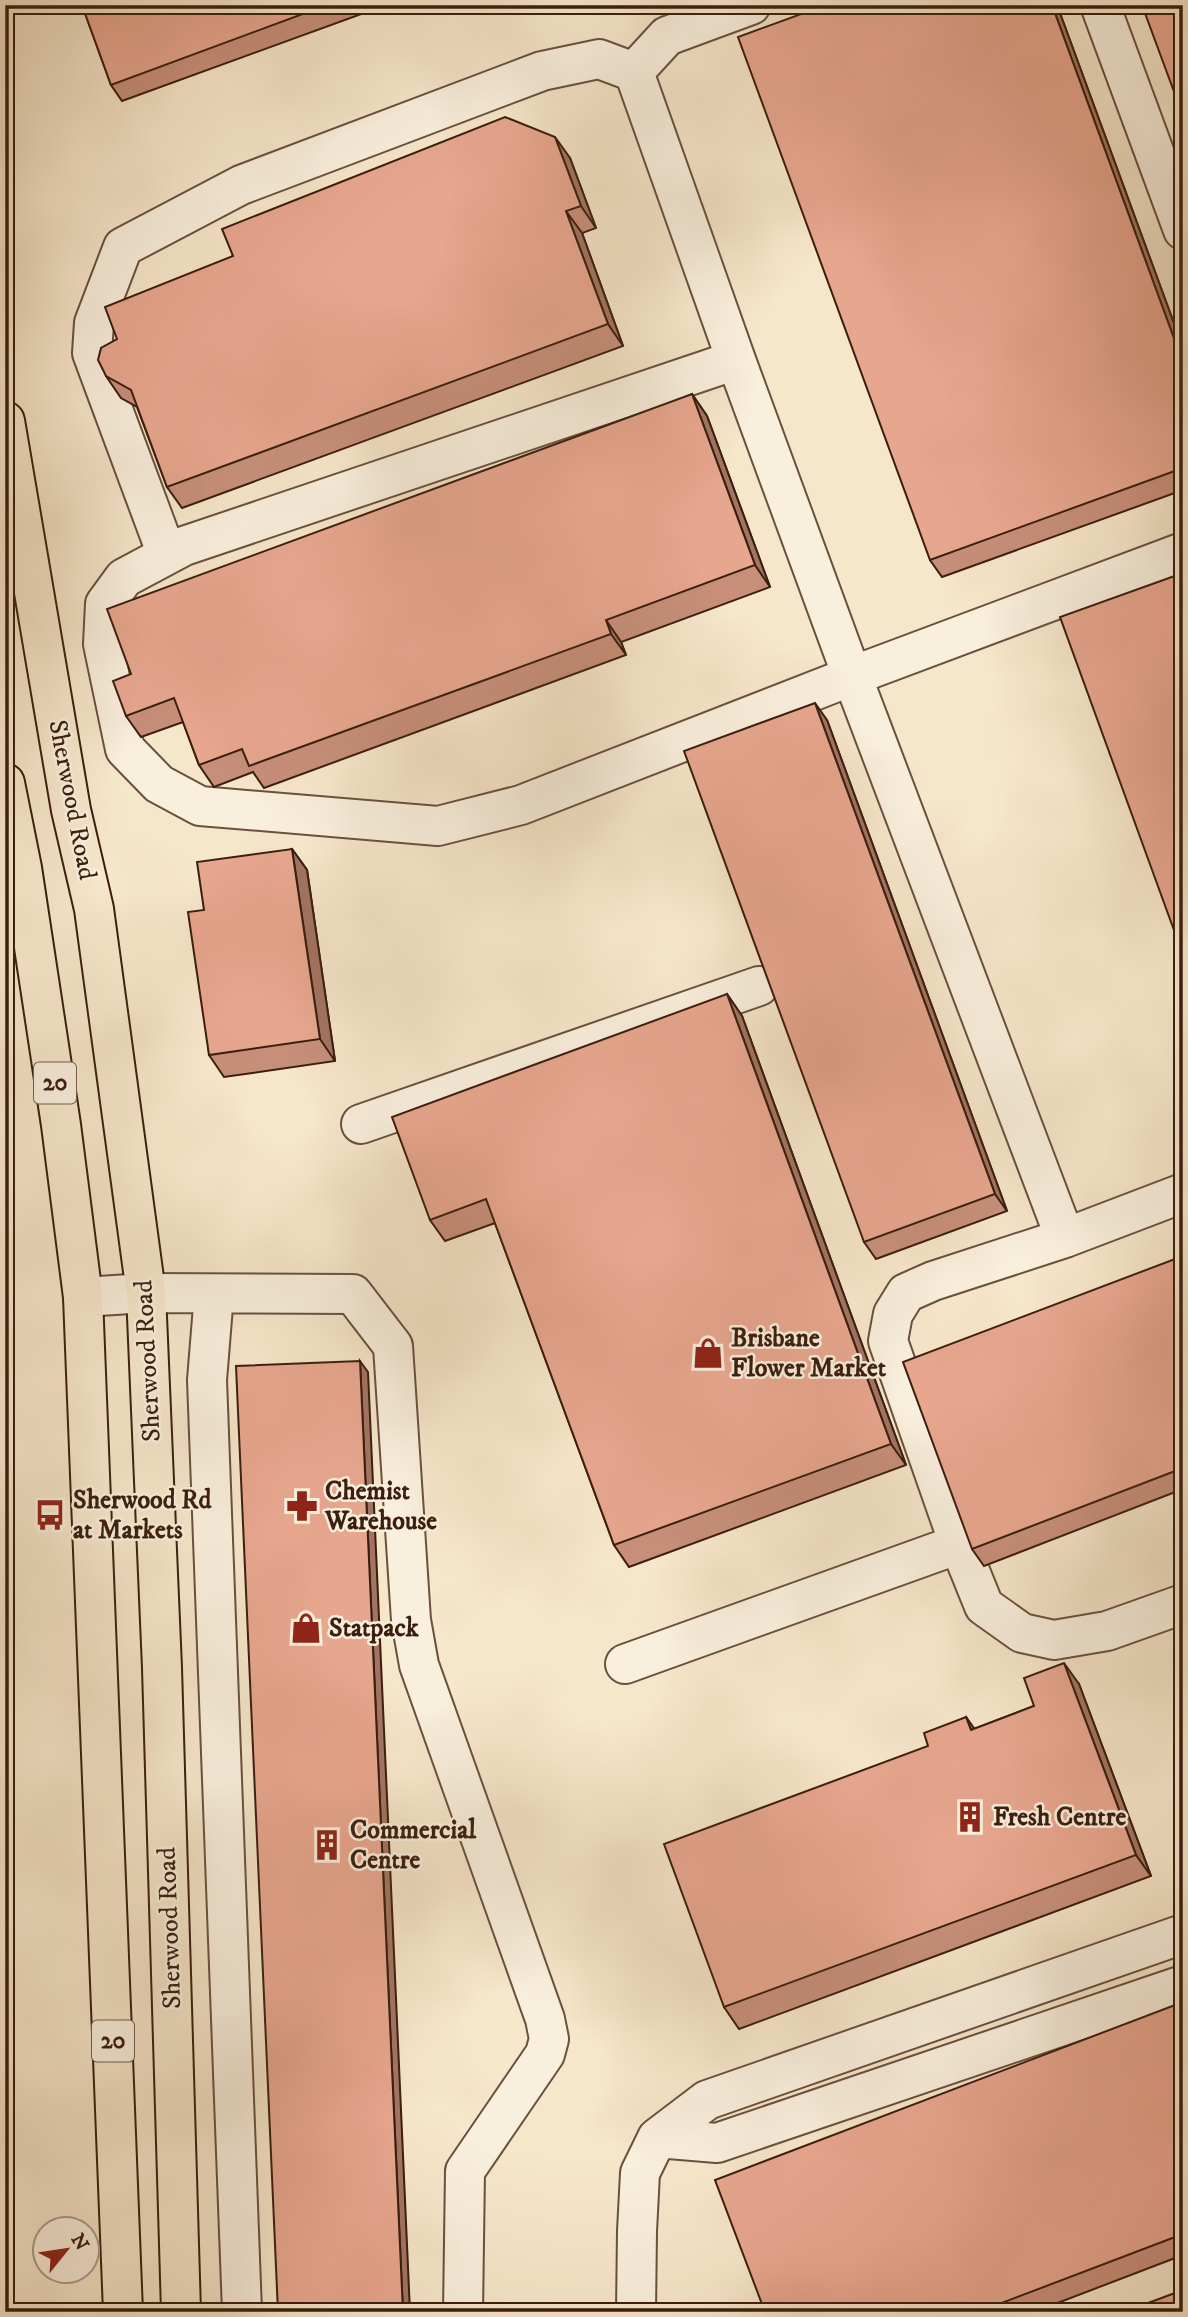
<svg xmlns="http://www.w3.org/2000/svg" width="1188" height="2317" viewBox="0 0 1188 2317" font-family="'IM FELL DW Pica',serif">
<rect width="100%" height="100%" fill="#f6e6ca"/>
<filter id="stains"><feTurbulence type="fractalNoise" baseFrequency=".00286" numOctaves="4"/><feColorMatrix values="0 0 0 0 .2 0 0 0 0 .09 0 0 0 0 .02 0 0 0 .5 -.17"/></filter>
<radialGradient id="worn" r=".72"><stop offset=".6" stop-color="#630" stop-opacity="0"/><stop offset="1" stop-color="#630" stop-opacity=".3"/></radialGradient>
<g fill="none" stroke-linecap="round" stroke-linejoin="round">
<defs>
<path id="minor" d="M 751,5 L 667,36 L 634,72 L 736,360 L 852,676 L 1065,1238
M 1100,5 L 1183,230
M 736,360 L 184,546 L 124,578 L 105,604 L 103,644 L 125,749 L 159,784 L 200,806 L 438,826 L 521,805 L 852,676 L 1183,552
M 167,555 L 92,353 L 94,323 L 123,247 L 241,185 L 542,71 L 599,59 L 634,72
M 361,1124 L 759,986
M 214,1294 L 207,1380 L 242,2312
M 83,1297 L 146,1293 L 353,1294 L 393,1346 L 411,1620 L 419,1665 L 545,2019 L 549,2039 L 545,2054 L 465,2171 L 463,2312
M 959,1544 L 888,1341 L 893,1314 L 906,1293 L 933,1281 L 1065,1238 L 1183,1193
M 625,1664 L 959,1544 L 984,1606 L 1022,1633 L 1054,1640 L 1107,1631 L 1183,1604
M 657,2138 L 717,2143 L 1183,1985
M 636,2312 L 637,2231 L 640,2173 L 657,2138 L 707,2100 L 1183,1934"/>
<path id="major" d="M 5,421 L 71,810 L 94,909 L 146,1293 L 162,1668 L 181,2312
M 5,783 L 22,868 L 61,1125 L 83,1297 L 123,2312"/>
</defs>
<use href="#minor" stroke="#6a503e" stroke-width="42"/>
<use href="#major" stroke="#3b1e0f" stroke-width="42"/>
<use href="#minor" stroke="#f9efdd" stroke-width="38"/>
<use href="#major" stroke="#f6e6ca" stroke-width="38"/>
</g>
<path fill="#c78f7a" stroke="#3b1e0f" stroke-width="2" d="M 82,5 L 386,5 L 122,101 L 111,85 Z
M 1057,5 L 1183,348 L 1183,490 L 942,577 L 930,560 Z
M 570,158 L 596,228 L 582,233 L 623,346 L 182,508 L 167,487 L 137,407 L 121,398 L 106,376 L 117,339 L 233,256 Z
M 692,394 L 707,416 L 770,587 L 621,642 L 626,655 L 264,788 L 253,772 L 214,787 L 199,765 L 183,722 L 141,737 L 126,716 L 131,674 Z
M 827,720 L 1007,1211 L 876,1259 L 864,1242 Z
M 292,849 L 307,870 L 335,1061 L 224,1077 L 209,1055 L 204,910 Z
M 727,994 L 742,1016 L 906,1465 L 629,1567 L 614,1545 L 495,1223 L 445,1241 L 430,1220 Z
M 1183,1256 L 1183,1489 L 984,1566 L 972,1549 Z
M 1079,1684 L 1151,1876 L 739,2029 L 724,2007 L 966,1717 L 974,1729 L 1034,1706 Z
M 1183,2002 L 1183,2255 L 1034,2312 L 765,2312 Z"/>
<path fill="#a27463" stroke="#3b1e0f" stroke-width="2" d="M 1052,5 L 1057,5 L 1183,348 L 1183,363 Z
M 555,137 L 570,158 L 596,228 L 581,206 Z
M 566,211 L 582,233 L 623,346 L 608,324 Z
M 692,394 L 707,416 L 770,587 L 755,565 Z
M 606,620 L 621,642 L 626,655 L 611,634 Z
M 815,703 L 827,720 L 1007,1211 L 995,1194 Z
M 292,849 L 307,870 L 335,1061 L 320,1039 Z
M 727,994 L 742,1016 L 906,1465 L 891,1444 Z
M 360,1361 L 368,1372 L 410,2312 L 403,2312 Z
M 1064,1663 L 1079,1684 L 1151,1876 L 1136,1855 Z
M 966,1717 L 981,1738 L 971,1730 Z"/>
<path fill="#e7a68e" stroke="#3b1e0f" stroke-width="2" d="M 82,5 L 327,5 L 111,85 Z
M 826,5 L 1052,5 L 1183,363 L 1183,468 L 930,560 L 738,37 Z
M 1142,5 L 1183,5 L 1183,116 Z
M 505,117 L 555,137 L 581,206 L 566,211 L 608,324 L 167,487 L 131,390 L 106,376 L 98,360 L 101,348 L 117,339 L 105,307 L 233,256 L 222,229 Z
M 692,394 L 755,565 L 606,620 L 611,634 L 249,766 L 242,749 L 199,765 L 174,698 L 126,716 L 113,681 L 131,674 L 107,609 Z
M 1183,573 L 1183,955 L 1060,617 Z
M 815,703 L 995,1194 L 864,1242 L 684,751 Z
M 292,849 L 320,1039 L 209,1055 L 188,912 L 204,910 L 197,862 Z
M 727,994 L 891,1444 L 614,1545 L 486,1199 L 430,1220 L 392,1117 Z
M 1183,1256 L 1183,1468 L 972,1549 L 903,1362 Z
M 360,1361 L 403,2312 L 278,2312 L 236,1366 Z
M 1064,1663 L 1136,1855 L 724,2007 L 664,1844 L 928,1746 L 924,1733 L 966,1717 L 971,1730 L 1034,1706 L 1024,1678 Z
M 1183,2002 L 1183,2234 L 978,2312 L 765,2312 L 715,2180 Z
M 1183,2290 L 1183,2312 L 1124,2312 Z"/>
<defs>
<symbol id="shop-bare" viewBox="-9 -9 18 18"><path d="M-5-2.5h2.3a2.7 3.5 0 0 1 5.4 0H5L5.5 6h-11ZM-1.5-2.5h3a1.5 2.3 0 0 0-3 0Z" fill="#8f2418" stroke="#f9efdd" stroke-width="2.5" paint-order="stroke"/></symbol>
<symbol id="pharmacy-bare" viewBox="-9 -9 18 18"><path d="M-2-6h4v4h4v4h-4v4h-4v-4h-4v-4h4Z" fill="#8f2418" stroke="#f9efdd" stroke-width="2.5" paint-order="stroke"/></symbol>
<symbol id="bus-bare" viewBox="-9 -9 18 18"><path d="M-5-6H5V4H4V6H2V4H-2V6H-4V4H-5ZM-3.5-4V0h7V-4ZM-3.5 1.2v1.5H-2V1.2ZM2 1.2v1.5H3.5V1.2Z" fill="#8f2418" stroke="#f9efdd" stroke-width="2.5" paint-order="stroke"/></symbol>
<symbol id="building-bare" viewBox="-9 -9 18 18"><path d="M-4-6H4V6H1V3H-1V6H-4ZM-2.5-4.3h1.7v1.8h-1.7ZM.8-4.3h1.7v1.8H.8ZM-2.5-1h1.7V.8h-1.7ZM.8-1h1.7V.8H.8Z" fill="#8f2418" stroke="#f9efdd" stroke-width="2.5" paint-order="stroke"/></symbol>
</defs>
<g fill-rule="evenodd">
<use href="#shop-bare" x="686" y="1331" width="44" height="44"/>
<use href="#pharmacy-bare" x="280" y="1484" width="44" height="44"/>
<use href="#bus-bare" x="28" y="1493" width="44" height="44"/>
<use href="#shop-bare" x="284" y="1606" width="44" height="44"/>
<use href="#building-bare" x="948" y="1795" width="44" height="44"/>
<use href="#building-bare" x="305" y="1823" width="44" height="44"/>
</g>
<g text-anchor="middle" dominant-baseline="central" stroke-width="5" stroke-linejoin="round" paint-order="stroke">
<g fill="#f9efdd" stroke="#745d4d" stroke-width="2">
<rect x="34" y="1062.5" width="42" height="41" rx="5"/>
<rect x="92" y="2020.5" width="42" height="41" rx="5"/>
</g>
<g font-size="24" font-weight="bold" fill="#3b1e0f">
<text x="55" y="1083">20</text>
<text x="113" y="2041">20</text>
</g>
<g font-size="26" fill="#3b1e0f" stroke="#f9efdd">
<text transform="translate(72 800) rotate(79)">Sherwood Road</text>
<text transform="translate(148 1361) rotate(-93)">Sherwood Road</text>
<text transform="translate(170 1928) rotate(-92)">Sherwood Road</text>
</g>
<g font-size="26" font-weight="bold" fill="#3b1e0f" stroke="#f9efdd" text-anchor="start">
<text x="731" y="1338">Brisbane<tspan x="731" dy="30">Flower Market</tspan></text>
<text x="325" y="1491">Chemist<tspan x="325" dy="30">Warehouse</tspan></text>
<text x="73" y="1500">Sherwood Rd<tspan x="73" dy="30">at Markets</tspan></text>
<text x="329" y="1628">Statpack</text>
<text x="993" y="1817">Fresh Centre</text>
<text x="350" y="1830">Commercial<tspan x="350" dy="30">Centre</tspan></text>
</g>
</g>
<rect width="1188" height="2317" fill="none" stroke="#f6e6ca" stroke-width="28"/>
<rect x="7" y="7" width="1174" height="2303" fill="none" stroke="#3b1e0f" stroke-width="3.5"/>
<rect x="14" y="14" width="1160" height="2289" fill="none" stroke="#3b1e0f" stroke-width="2"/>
<g transform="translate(66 2250) rotate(60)"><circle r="33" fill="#f9efdd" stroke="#ad9b8b" stroke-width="2"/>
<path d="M0-5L12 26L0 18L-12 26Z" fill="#8f2418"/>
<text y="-10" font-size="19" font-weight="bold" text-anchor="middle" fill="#3b1e0f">N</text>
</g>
<rect width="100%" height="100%" filter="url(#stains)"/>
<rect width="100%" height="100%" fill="url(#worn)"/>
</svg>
